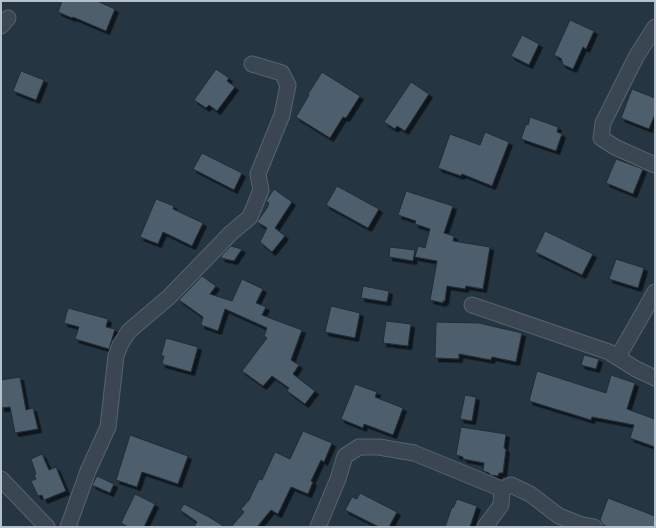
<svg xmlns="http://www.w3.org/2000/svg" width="656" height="528" viewBox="0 0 656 528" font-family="Helvetica,sans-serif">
<defs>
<filter id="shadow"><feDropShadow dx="3.5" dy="3.5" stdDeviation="0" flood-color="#0009"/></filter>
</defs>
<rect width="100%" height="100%" fill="#253541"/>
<path fill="#4e5e6c" stroke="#202d38" filter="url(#shadow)" d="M 62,1 L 97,1 L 115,9 L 106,31 L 73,17 L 72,18 L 58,12 Z
M 570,20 L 594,31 L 586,49 L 583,47 L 573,69 L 562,64 L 563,62 L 561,60 L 562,59 L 554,55 Z
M 522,35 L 539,44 L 529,65 L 511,56 Z
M 216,69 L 229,78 L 227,81 L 235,87 L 217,111 L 209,105 L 206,108 L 194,100 Z
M 21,71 L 44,80 L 36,100 L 13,91 Z
M 322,72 L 360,96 L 346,118 L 343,117 L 330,138 L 296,117 L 309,95 L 308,94 Z
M 411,82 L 429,94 L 405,131 L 397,126 L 395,129 L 384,122 Z
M 632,89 L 655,98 L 655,114 L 649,129 L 621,118 Z
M 530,117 L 558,127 L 557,132 L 562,134 L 556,151 L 521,139 L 526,124 L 528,125 Z
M 485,132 L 509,142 L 492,186 L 462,174 L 461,176 L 438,168 L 450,134 L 480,145 Z
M 202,153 L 242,173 L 234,190 L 193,169 Z
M 616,159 L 643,169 L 633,194 L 606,183 Z
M 337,186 L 379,209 L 368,228 L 326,205 Z
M 274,189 L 292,202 L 275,228 L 285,236 L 272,252 L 260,242 L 267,228 L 257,222 L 267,208 L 269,203 L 266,201 Z
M 406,191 L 453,206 L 444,233 L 454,236 L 453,241 L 490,247 L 483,289 L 466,286 L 465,289 L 447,286 L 445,301 L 443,301 L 443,303 L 430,300 L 437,261 L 415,257 L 418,246 L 425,248 L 430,229 L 415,224 L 416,221 L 398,215 Z
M 156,199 L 174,206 L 173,209 L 203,223 L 192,246 L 163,232 L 158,244 L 140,237 Z
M 545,231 L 593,254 L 582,275 L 535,252 Z
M 231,246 L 242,249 L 234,261 L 221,258 L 222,255 Z
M 390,247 L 415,250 L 413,261 L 389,257 Z
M 616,259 L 644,268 L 638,288 L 609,279 Z
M 202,276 L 216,286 L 210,294 L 232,301 L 242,279 L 263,289 L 256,303 L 266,307 L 262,315 L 302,330 L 291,360 L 299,365 L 293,374 L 315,391 L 305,404 L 287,391 L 289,388 L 272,376 L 263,386 L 242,371 L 267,338 L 264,336 L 267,328 L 225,309 L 218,331 L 201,325 L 203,317 L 179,300 Z
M 363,286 L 389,291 L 387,302 L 361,298 Z
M 331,306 L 360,313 L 355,338 L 325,332 Z
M 68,308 L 108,319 L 106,327 L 115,329 L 109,349 L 75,339 L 79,327 L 64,323 Z
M 386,321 L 411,324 L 408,346 L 383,343 Z
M 436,322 L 479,323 L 522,333 L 516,362 L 492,357 L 491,360 L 459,354 L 459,359 L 435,358 Z
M 166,338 L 198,347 L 191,372 L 162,364 L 164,356 L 161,356 Z
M 584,355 L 599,359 L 596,369 L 581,365 Z
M 537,371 L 606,393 L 611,375 L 635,383 L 627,409 L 655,419 L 655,447 L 630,438 L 634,425 L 592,417 L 591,420 L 529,401 Z
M 20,377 L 26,410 L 33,408 L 38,429 L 15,433 L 10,407 L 1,408 L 1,380 Z
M 355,384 L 377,392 L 375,397 L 403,408 L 393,435 L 364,424 L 363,428 L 341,419 Z
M 465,395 L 476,397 L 472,421 L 460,419 Z
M 461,427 L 506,434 L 504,448 L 506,449 L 503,473 L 499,473 L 498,476 L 490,475 L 489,473 L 483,471 L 484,463 L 463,459 L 463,457 L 456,455 Z
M 303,431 L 332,443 L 324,462 L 321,460 L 311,481 L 313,482 L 308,494 L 291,487 L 278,514 L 271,510 L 257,527 L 231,527 L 244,512 L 241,509 L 249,500 L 259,479 L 262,480 L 275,452 L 290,459 Z
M 130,435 L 188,456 L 178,484 L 142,472 L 137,487 L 116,480 Z
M 42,454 L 49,470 L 56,467 L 66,491 L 44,500 L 42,495 L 38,496 L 31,481 L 36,479 L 34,475 L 36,474 L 31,459 Z
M 97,476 L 114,484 L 110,493 L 92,485 Z
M 360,493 L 397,512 L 389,527 L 379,527 L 345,510 L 352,497 L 357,499 Z
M 135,494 L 155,504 L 144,527 L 128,527 L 121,523 Z
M 608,498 L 655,516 L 655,527 L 608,527 L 603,525 L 600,520 Z
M 457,499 L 477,506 L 470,527 L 445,527 L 452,507 L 453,508 Z
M 184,504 L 209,517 L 225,527 L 194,527 L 197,522 L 180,510 Z"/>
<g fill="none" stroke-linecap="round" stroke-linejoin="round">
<defs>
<path id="minor" d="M 1,26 L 8,18
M 655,27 L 636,57 L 603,123 L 601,138 L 615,147 L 655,165
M 472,305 L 609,352 L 636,369 L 655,378
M 618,357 L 655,292
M 1,479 L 47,527
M 68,527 L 88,471 L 108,427 L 116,356 L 120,345 L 129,331 L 169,297 L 231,233 L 250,217 L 261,190 L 258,174 L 282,115 L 288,85 L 282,73 L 252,64
M 318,527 L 338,479 L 345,456 L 359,447 L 379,447 L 414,453 L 502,489 L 511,485 L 530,494 L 559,516 L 579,524 L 594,527
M 485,527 L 501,505 L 502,489"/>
</defs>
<use href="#minor" stroke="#57646e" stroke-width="17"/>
<use href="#minor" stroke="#3a4651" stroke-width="15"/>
</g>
<rect width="656" height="528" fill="none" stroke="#b6c1cb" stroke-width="4"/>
</svg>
